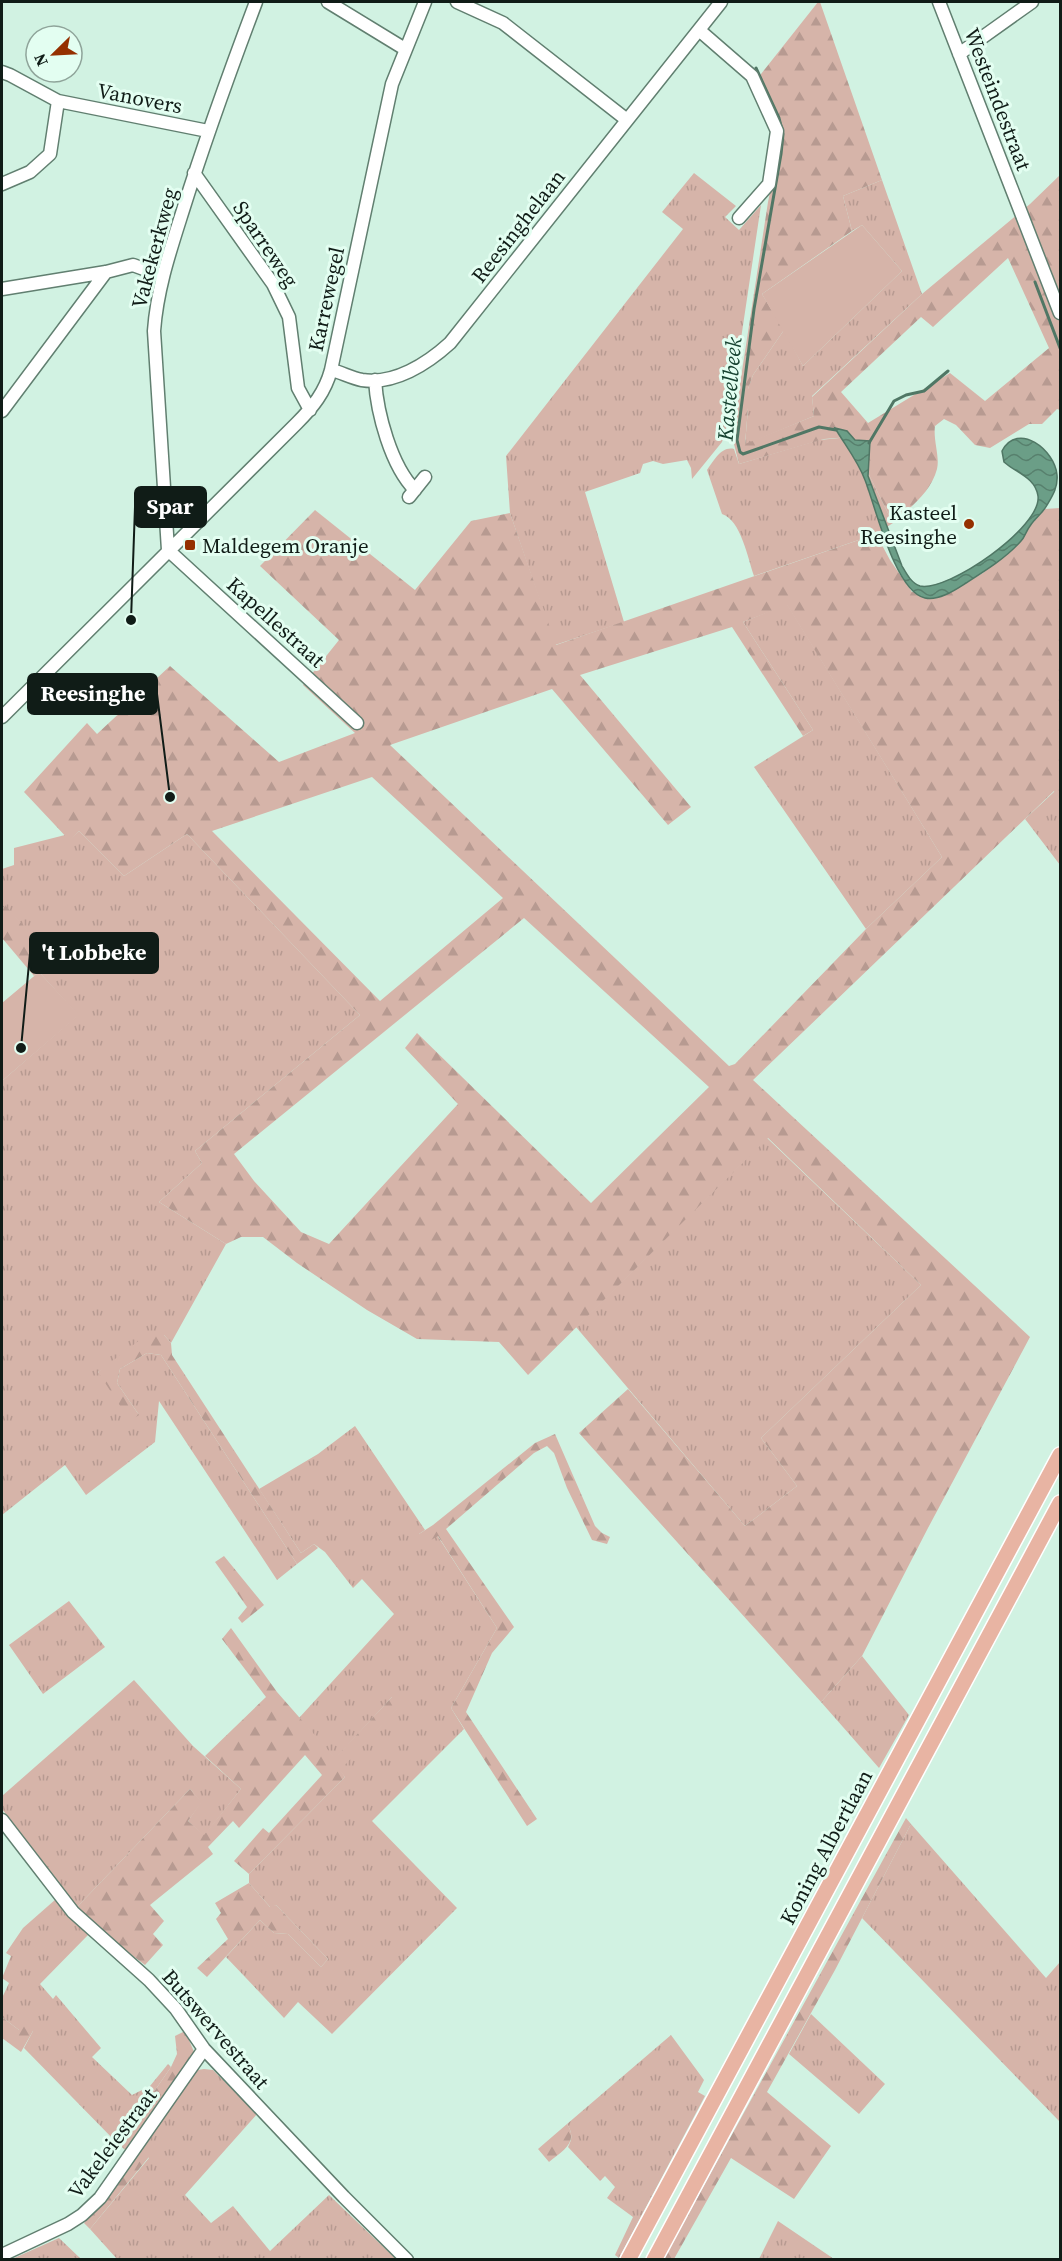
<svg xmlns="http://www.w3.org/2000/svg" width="1062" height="2261" viewBox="0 0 1062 2261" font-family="'Source Serif 4',serif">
<defs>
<pattern id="grass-tufts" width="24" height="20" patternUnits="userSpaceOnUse" patternTransform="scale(1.5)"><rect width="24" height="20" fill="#d6b4a9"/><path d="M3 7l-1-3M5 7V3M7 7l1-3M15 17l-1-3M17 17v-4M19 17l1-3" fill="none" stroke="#b79a91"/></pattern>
<pattern id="forest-firs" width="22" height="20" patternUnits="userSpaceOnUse" patternTransform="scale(1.5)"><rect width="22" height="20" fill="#d6b4a9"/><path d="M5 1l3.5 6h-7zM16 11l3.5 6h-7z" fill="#b79a91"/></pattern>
<pattern id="water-waves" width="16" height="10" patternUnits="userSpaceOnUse" patternTransform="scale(1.5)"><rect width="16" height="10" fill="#6b9e87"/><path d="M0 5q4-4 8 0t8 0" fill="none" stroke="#57806d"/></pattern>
</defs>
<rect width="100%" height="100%" fill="#d1f2e2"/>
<path fill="url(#grass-tufts)" d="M 694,173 L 736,206 L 725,217 L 739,230 L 761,205 L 729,419 L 722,442 L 692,479 L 691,468 L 687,460 L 663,464 L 653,461 L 643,464 L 640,473 L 585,492 L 624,622 L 555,645 L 510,513 L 506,456 L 683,229 L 662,212 Z
M 882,180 L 922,294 L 812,396 L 814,416 L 745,445 L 748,408 L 748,389 L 753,375 L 784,330 L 803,366 L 902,271 L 862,225 L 852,231 L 843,196 Z
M 850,437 L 893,523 L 876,534 L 754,576 C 748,559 741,520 722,514 L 707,470 C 714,461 721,446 734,449 L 739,464 L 819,440 Z
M 787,604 L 942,857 L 866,929 L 754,767 L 813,730 L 743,622 Z
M 1055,791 L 1060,802 L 1060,865 L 1025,819 Z
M 79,831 L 124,876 L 187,834 L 360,1015 L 195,1151 L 202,1163 L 159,1202 L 226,1244 L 171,1343 L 164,1335 L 98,1372 L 139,1415 L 117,1383 L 120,1369 L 147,1353 L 161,1355 L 297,1564 L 277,1580 L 159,1401 L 155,1442 L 86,1495 L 65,1465 L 2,1515 L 2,1081 L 78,1015 L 39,972 L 53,960 L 5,906 L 2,910 L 2,869 L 14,865 L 14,848 L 65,835 L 70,840 Z
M 767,1138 L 921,1285 L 761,1438 L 797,1486 L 745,1526 L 576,1327 Z
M 355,1426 L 425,1530 L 419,1534 L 437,1535 L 497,1628 L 451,1708 L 464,1729 L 372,1821 L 457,1908 L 332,2034 L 298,2002 L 284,2018 L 226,1957 L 260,1920 L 274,1933 L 288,1934 L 321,1967 L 328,1959 L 276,1905 L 271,1908 L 249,1883 L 249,1874 L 345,1777 L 339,1770 L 402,1703 L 392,1697 L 335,1759 L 299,1718 L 394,1614 L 362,1579 L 353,1588 L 325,1552 L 314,1544 L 301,1553 L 259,1489 L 318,1454 Z
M 69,1601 L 105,1647 L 43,1694 L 9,1645 Z
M 862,1656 L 909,1715 L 879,1768 L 821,1702 Z
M 134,1680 L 193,1746 L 241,1789 L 204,1836 L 188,1821 L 201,1802 L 190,1789 L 77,1907 L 2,1809 L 2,1796 Z
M 911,1824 L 1046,1978 L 1060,1962 L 1060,2122 L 862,1918 Z
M 56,1899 L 88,1935 L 40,1984 L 53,1999 L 56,1995 L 101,2048 L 92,2057 L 132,2095 L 150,2086 L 168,2064 L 171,2067 L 118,2144 L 24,2048 L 33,2031 L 19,2030 L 2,2017 L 2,1998 L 9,1983 L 2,1978 L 11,1956 L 6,1953 L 23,1928 Z
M 811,2014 L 885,2084 L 859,2114 L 789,2054 Z
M 671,2035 L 704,2080 L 698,2092 L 705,2096 L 619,2258 L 615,2255 L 633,2217 L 607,2198 L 615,2187 L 605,2176 L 600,2181 L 568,2147 C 573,2138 572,2132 567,2124 Z
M 204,2069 L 213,2070 L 257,2114 L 185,2195 L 211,2223 L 233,2206 L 270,2251 L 329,2195 L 396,2259 L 117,2259 L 90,2229 L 149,2158 L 141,2149 L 191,2077 L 198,2070 Z
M 778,2221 L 834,2259 L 759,2259 Z
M 59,2238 L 81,2259 L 12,2259 Z"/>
<path fill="url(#forest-firs)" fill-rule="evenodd" d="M 818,2 L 820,2 L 882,180 L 843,196 L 852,231 L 762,294 L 784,330 L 753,375 L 748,389 L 748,408 L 745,444 L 814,416 L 812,397 L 922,294 L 1030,204 L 1060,175 L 1060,410 L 1057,409 L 1042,424 L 1029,424 L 990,448 L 975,445 L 956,425 L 944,419 L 935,426 C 933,440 940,457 937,469 C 931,492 910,508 893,523 L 850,437 L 824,439 L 739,464 L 732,436 L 768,202 L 780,142 L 757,79 ZM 1008,258 L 1049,348 L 985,401 L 950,373 L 868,423 L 841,392 L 921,317 L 933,327 Z
M 1060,508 L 1060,802 L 1054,791 L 753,1080 L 1030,1337 L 928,1528 L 862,1656 L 821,1702 L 579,1433 L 628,1389 L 745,1526 L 797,1486 L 761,1438 L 921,1285 L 768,1138 L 528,1375 L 499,1342 L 417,1339 L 367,1310 L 297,1263 L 263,1237 L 241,1237 L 226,1244 L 159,1202 L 202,1163 L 195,1151 L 360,1015 L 187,834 L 124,876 L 79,831 L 70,841 L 24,792 L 87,723 L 97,734 L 170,666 L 279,762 L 355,733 L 303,685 L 339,640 L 260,566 L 315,510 L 415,590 L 471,521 L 510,513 L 556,645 L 876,534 L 890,560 L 912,592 L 947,594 L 983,573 L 1022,540 L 1029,527 L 1045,509 ZM 787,605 L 942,857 L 866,929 L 735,1064 L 729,1066 L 390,745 L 552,689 L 668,825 L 691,807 L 580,675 L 732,627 L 803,736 L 813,730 L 743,622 ZM 372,777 L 503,898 L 380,1001 L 212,831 ZM 524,918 L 709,1087 L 591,1203 L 417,1033 L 405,1048 L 458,1104 L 329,1244 L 301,1232 L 254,1181 L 234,1154 Z
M 5,905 L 54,960 L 34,976 L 2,938 L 2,910 Z
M 155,1335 L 164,1335 L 171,1343 L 172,1355 L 301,1553 L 314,1544 L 318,1548 L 297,1564 L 161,1355 L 147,1353 L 120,1369 L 117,1383 L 139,1415 L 130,1421 L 98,1372 L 141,1339 Z
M 555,1434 L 595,1526 L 602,1533 L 610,1537 L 607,1544 L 592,1540 L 567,1488 L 554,1453 L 547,1446 L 534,1453 L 446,1529 L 514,1627 L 492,1653 L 466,1712 L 537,1819 L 527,1826 L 451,1708 L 497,1628 L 438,1536 L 426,1543 L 419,1534 L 433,1525 L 535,1443 Z
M 224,1556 L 264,1605 L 242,1623 L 238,1618 L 247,1607 L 215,1562 Z
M 231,1628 L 277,1692 L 335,1758 L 392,1697 L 395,1695 L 403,1703 L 340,1770 L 345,1777 L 249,1874 L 234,1861 L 263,1828 L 269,1833 L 322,1775 L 305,1755 L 239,1828 L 233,1821 L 208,1847 L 213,1854 L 150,1905 L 164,1921 L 153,1934 L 163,1945 L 145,1965 L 109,1938 L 77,1907 L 190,1789 L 202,1802 L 188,1821 L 204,1835 L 241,1789 L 205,1756 L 266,1697 L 222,1639 Z
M 906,1818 L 911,1824 L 835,1970 L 767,2092 L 831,2146 L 794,2199 L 731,2158 L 674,2259 L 663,2260 Z
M 249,1883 L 270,1907 L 276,1905 L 328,1959 L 321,1967 L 288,1934 L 274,1933 L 260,1920 L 207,1977 L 197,1968 L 228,1939 L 216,1919 L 221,1913 L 215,1903 Z
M 2,2017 L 19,2030 L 24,2023 L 33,2031 L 21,2052 L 2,2038 Z
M 185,2031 L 195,2054 L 164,2116 L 142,2149 L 149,2157 L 90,2229 L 84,2223 L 134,2157 L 118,2144 L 171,2067 L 177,2054 L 175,2036 Z
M 567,2124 C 579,2142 563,2151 549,2162 L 538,2149 Z"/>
<path fill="#d6b4a9" d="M 862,225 L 902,271 L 803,366 L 762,294 Z
M 39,972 L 79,1015 L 2,1081 L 2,1003 Z"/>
<path fill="url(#water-waves)" stroke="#507765" stroke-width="1.5" d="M 835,428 L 847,431 L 855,440 L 870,441 L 868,476 L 902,566 C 906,573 911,583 920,586 C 948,592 1042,527 1038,496 C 1035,477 1016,473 1004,462 L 1002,451 C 1018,421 1055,450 1057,475 C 1058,487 1053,495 1047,505 C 1043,513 1035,518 1030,526 C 1026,531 1025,537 1021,541 C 1006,558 985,571 966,583 C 955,590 939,601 925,598 C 895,592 875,505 865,480 C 858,461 845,445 835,428 Z"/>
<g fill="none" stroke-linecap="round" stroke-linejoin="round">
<path stroke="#507765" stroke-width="3" d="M 756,68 L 779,118 L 783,134 L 781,154 L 754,309 L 737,440 L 740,452 L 743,454 L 819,427 L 836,430
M 1035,282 L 1060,348
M 869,443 L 894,401 L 906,395 L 924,391 L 948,371"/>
<defs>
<path id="minor" d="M 328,2 L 405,49
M 457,2 L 503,23 L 627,120
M 939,2 L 1060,313
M 699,30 L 752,76 L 777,131 L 769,184 L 739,218
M 959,54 L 1032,2
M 2,72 L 10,75 L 58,101 L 208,131
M 194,173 L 273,284 L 289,317 L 298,388 L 310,410
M 2,184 L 30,172 L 50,154 L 58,101
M 2,289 L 106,272 L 133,265 L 163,276
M 331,370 C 341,372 351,378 362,380 C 394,385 427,364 450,343 L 721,2
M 375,380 C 377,413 391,466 415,490
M 2,411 L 106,272
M 409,497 L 425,477
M 168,550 L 154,331 C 157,289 170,251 183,210 C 205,140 230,71 256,2
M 168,550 L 357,723
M 2,717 L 297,423 C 313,407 325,392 331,370 L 392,84 L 425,2
M 2,1820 L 73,1912 L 149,1980 L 176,2009 L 204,2049 L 344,2197 L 407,2260
M 2,2255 L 68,2224 L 82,2215 L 100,2198 L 204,2049"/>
<path id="major" d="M 628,2260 L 1060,1455
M 654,2260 L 1060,1503"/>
</defs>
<use href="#minor" stroke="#617f70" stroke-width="15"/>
<use href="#major" stroke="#fff" stroke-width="18"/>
<use href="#minor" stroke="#fff" stroke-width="12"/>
<use href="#major" stroke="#e8b4a3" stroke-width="15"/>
</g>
<g fill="#953000" stroke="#e3fef1" stroke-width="2">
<circle cx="969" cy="524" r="6"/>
<rect x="184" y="539" width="12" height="12" rx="3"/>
</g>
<g text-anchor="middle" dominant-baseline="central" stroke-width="6" stroke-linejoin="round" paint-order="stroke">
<g font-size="21" fill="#101c17" stroke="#e3fef1">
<text transform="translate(140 98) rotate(11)">Vanovers</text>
<text transform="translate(998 99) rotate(69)">Westeindestraat</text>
<text transform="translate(518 226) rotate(-52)">Reesinghelaan</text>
<text transform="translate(266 244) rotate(56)">Sparreweg</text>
<text transform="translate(154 248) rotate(-75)">Vakekerkweg</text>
<text transform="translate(326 299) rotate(-78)">Karrewegel</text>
<text transform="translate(276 622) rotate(42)">Kapellestraat</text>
<text transform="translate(826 1847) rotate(-62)">Koning Albertlaan</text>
<text transform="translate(216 2029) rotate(49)">Butswervestraat</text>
<text transform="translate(112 2143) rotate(-53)">Vakeleiestraat</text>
</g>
<g font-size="21" fill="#101c17" stroke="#e3fef1" text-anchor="end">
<text x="957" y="512">Kasteel<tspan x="957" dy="24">Reesinghe</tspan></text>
<text x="202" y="545" text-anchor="start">Maldegem Oranje</text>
</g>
<g font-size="22" font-style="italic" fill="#174331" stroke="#e3fef1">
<text transform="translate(729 389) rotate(-85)">Kasteelbeek</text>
</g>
</g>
<path fill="none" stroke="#101c17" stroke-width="2" d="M131 620L135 507M170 797L157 694M21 1048L30 953"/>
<g fill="#101c17" stroke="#e3fef1" stroke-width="2">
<circle cx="131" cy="620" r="6"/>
<circle cx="170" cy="797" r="6"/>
<circle cx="21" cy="1048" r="6"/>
</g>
<g fill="#101c17" stroke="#101c17" stroke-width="2">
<rect x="135" y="487" width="71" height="40" rx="6"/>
<rect x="28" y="674" width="129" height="40" rx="6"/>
<rect x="30" y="933" width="128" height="40" rx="6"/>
</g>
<g font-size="22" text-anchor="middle" font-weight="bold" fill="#fff">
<text x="170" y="514">Spar</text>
<text x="93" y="701">Reesinghe</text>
<text x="94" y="960">'t Lobbeke</text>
</g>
<rect width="1062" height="2261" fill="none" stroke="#101c17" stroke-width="6"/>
<g transform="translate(54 54) rotate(246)"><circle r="28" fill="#e3fef1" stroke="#8fa49a" stroke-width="1.5"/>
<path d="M0-4.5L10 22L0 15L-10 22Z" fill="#953000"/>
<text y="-9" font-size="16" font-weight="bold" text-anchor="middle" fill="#101c17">N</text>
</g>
</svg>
